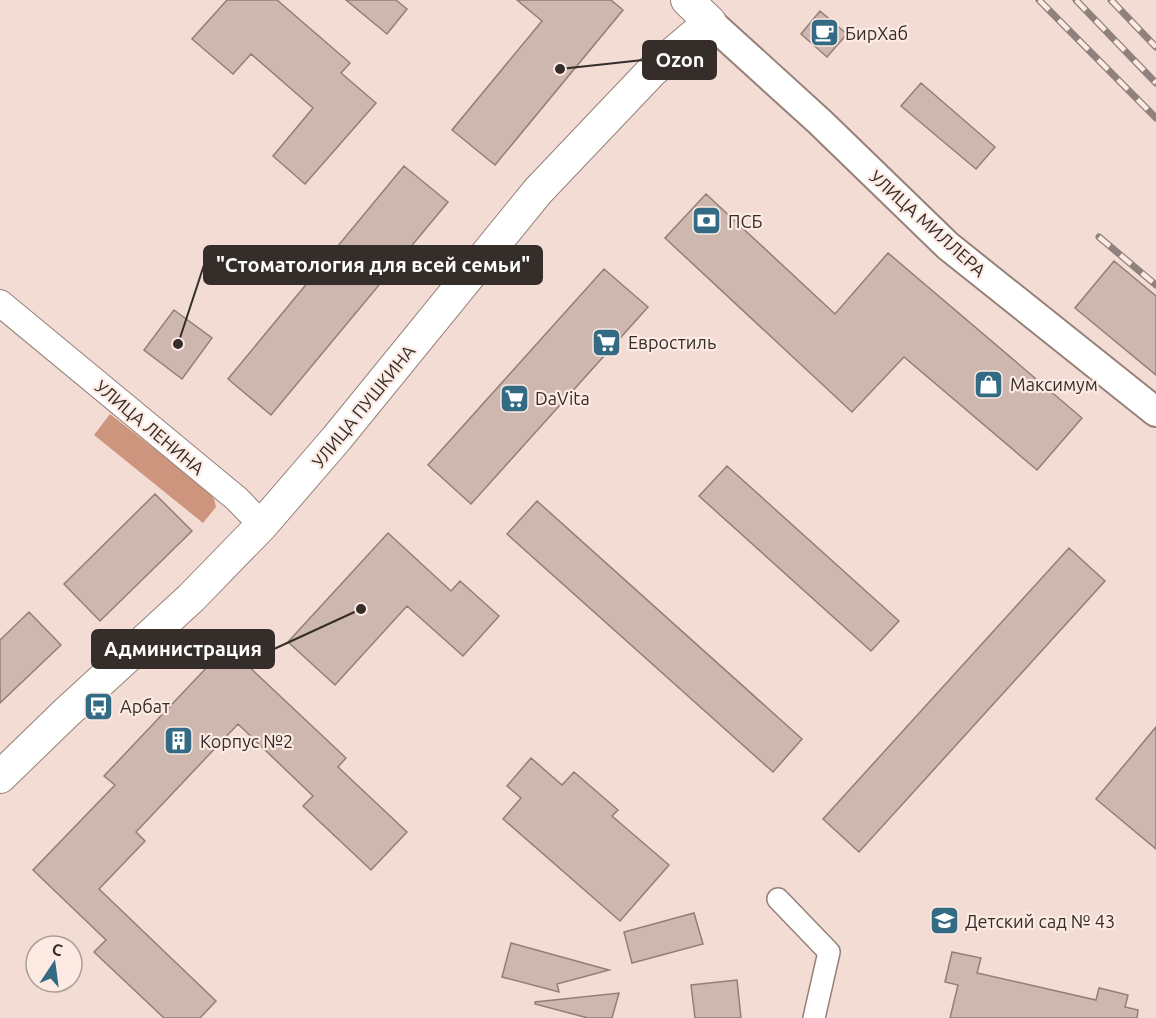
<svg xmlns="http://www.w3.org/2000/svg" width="1156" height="1018" viewBox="0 0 1156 1018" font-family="Ubuntu,sans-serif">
<rect width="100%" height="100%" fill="#f2dcd3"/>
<path fill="#ce957e" d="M 110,414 L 207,490 L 214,499 L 216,507 L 203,523 L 94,435 Z"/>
<path fill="#cdb7af" stroke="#937f77" stroke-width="1.5" d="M 227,0 L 277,0 L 350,63 L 341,73 L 376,103 L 305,184 L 273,156 L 313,108 L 251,54 L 233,74 L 192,39 Z
M 346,0 L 396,0 L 407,9 L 387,34 Z
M 517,0 L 611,0 L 623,10 L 495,165 L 452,130 L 542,21 Z
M 820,11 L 847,34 L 827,57 L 801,34 Z
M 921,83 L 995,147 L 976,169 L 901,106 Z
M 404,166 L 448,202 L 271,415 L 228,379 Z
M 706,194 L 835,314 L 888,253 L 1082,418 L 1037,470 L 904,357 L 852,412 L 665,238 Z
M 1114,261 L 1156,296 L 1156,375 L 1075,308 Z
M 604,269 L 648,307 L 471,504 L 428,465 Z
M 174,310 L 212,338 L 182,379 L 144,350 Z
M 727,466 L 899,621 L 871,651 L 699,496 Z
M 155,494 L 192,531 L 100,621 L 64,584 Z
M 537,501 L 802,739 L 773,772 L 507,534 Z
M 388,533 L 451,591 L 460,581 L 499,616 L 463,656 L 407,606 L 335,685 L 288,642 Z
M 1069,548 L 1105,581 L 859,852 L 823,819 Z
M 29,612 L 61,645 L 0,703 L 0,640 Z
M 227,646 L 346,758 L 338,767 L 407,832 L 371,870 L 303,806 L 313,796 L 238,724 L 136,832 L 145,841 L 99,889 L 216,1001 L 200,1018 L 164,1018 L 94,952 L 106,940 L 33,870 L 115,785 L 104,776 Z
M 1156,727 L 1156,849 L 1096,799 Z
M 531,758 L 562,785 L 574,772 L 618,810 L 612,816 L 669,865 L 620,921 L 503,819 L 521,798 L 507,786 Z
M 694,913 L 703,944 L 632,963 L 624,932 Z
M 511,943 L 609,970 L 557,984 L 559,992 L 502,977 Z
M 952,952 L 981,958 L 977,973 L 1096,1000 L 1099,988 L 1128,995 L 1125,1007 L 1138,1010 L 1137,1018 L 950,1018 L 958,985 L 945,982 Z
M 737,980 L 741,1018 L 695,1018 L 691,985 Z
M 619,993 L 612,1018 L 588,1018 L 535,1004 L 535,1002 Z"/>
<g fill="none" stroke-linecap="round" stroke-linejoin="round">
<defs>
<path id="minor" d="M 778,899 L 829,952 L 814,1018"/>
<path id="tertiary" d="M 0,303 L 237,499 L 262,525"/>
<path id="secondary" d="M 710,22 L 820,122 L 948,246 L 1156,412"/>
<path id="primary" d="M 0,777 L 66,713 L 191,598 L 262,525 L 337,438 L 538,191 L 652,71 L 710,22 L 687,0"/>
</defs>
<use href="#minor" stroke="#968179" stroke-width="24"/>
<use href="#tertiary" stroke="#968179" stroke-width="28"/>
<use href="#secondary" stroke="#968179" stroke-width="32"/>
<use href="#primary" stroke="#968179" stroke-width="34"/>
<use href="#minor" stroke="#fff" stroke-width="21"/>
<use href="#tertiary" stroke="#fff" stroke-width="26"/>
<use href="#secondary" stroke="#fff" stroke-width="28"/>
<use href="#primary" stroke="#fff" stroke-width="32"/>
<defs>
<path id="rail" d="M 1039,0 L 1156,118
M 1076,0 L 1156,83
M 1111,0 L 1156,47
M 1099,237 L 1156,285"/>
</defs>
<use href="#rail" stroke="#8f817b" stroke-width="7"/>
<use href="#rail" stroke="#fceae3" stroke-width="4.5" stroke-dasharray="14" stroke-linecap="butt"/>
</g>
<defs>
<symbol id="cafe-square" viewBox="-11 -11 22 22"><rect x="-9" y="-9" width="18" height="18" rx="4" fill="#336b85" stroke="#fceae3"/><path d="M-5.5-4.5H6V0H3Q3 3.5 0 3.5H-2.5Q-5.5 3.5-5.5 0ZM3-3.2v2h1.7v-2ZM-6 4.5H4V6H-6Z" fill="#fff"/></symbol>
<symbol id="bank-square" viewBox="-11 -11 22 22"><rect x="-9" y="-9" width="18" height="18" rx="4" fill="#336b85" stroke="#fceae3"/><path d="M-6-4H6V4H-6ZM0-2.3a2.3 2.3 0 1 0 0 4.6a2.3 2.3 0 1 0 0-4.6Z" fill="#fff"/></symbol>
<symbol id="supermarket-square" viewBox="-11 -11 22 22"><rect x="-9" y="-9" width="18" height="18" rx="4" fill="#336b85" stroke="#fceae3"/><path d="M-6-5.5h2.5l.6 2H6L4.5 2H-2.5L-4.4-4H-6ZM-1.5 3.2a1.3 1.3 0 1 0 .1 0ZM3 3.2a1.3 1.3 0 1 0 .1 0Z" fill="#fff"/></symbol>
<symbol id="shop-square" viewBox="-11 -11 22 22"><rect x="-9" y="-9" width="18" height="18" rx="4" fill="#336b85" stroke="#fceae3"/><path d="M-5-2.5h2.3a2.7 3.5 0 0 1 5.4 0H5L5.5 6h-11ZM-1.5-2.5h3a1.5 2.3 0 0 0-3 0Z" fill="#fff"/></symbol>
<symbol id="bus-square" viewBox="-11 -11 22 22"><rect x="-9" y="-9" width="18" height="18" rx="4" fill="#336b85" stroke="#fceae3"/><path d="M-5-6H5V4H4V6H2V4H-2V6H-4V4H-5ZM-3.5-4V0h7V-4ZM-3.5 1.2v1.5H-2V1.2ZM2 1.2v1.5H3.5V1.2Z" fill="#fff"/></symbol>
<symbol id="building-square" viewBox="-11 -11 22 22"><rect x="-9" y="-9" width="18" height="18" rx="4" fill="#336b85" stroke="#fceae3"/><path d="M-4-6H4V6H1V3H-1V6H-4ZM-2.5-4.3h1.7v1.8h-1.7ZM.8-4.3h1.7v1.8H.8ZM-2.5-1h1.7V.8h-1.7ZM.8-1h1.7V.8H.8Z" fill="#fff"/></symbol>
<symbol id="school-square" viewBox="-11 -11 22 22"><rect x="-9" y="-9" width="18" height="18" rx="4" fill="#336b85" stroke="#fceae3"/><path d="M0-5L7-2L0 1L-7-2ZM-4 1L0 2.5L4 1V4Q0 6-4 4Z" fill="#fff"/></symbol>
</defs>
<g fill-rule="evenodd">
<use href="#cafe-square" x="808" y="16" width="33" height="33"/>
<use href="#bank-square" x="690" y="204" width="33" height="33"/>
<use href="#supermarket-square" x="590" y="326" width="33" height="33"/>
<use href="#shop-square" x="972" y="368" width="33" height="33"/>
<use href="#supermarket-square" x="498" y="382" width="33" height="33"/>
<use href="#bus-square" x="82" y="690" width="33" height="33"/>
<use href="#building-square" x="162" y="724" width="33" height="33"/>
<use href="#school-square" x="928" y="904" width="33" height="33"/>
</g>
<g text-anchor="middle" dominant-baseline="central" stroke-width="4.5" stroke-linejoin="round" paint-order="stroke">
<g font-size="18" fill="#352d2a" stroke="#fceae3" text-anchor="start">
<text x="845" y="33">БирХаб</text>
<text x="728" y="221">ПСБ</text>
<text x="628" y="342">Евростиль</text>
<text x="1010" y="384">Максимум</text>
<text x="535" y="398">DaVita</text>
<text x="120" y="706">Арбат</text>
<text x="200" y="741">Корпус №2</text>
<text x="965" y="921">Детский сад № 43</text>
</g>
<g font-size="18" fill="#352d2a" stroke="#fceae3">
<text transform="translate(928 223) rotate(42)">УЛИЦА МИЛЛЕРА</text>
<text transform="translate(363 406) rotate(-51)">УЛИЦА ПУШКИНА</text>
<text transform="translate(150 427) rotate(40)">УЛИЦА ЛЕНИНА</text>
</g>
</g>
<path fill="none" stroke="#352d2a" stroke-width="2" d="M560 69L643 60M178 344L204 265M361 609L274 649"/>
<g fill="#352d2a" stroke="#fceae3" stroke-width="2">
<circle cx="560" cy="69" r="6"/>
<circle cx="178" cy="344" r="6"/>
<circle cx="361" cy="609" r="6"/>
</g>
<g fill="#352d2a" stroke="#352d2a" stroke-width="2">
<rect x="643" y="41" width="73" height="38" rx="6"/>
<rect x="204" y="246" width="338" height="38" rx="6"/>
<rect x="92" y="630" width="182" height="38" rx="6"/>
</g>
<g font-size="20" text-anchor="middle" font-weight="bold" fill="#fff">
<text x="680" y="67">Ozon</text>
<text x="373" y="272">"Стоматология для всей семьи"</text>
<text x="183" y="656">Администрация</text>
</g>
<g transform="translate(54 964) rotate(13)"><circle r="28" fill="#fceae3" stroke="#ac9e99" stroke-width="1.5"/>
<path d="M0-4.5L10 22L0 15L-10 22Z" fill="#336b85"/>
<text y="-9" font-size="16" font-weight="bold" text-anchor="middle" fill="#352d2a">С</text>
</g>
</svg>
